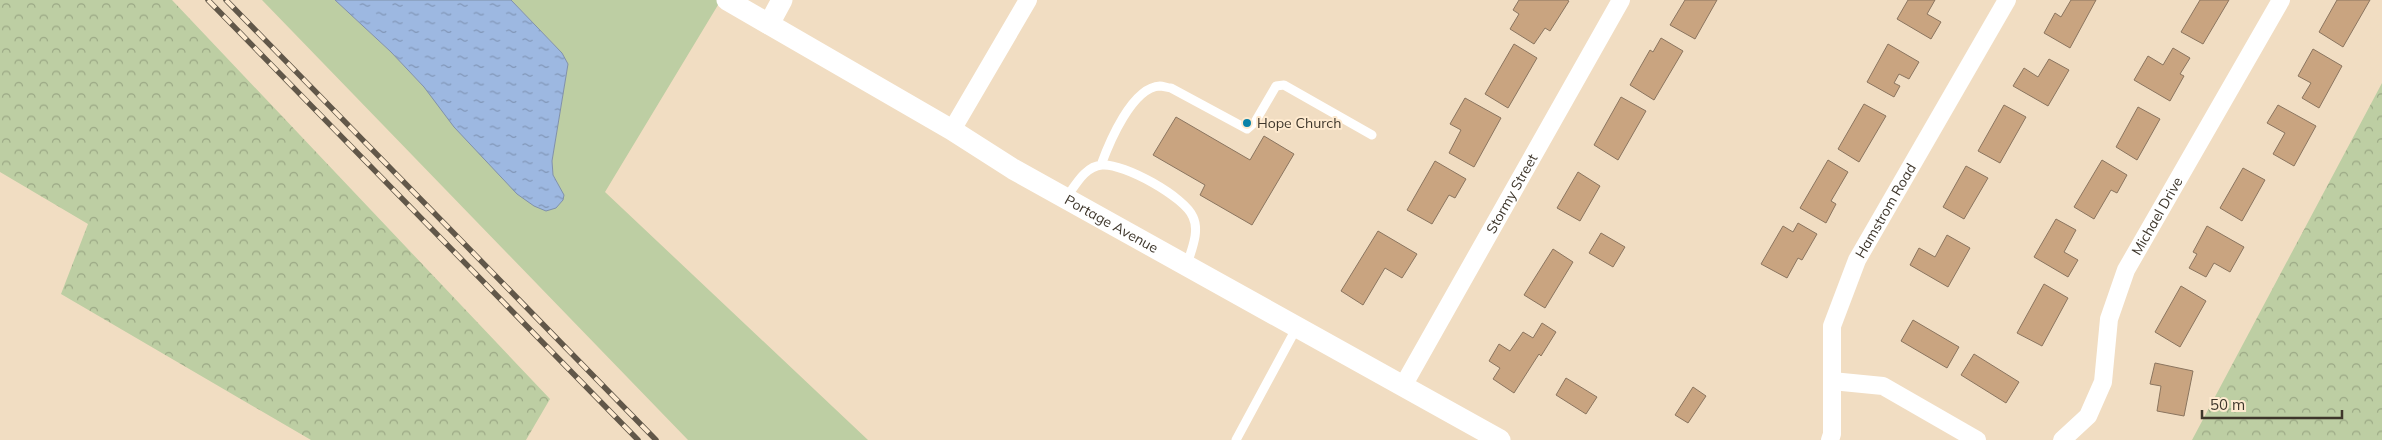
<svg xmlns="http://www.w3.org/2000/svg" width="2382" height="440" viewBox="0 0 2382 440" font-family="Mulish,sans-serif">
<defs>
<pattern id="forest-crowns" width="20" height="18" patternUnits="userSpaceOnUse" patternTransform="scale(1.25)"><rect width="20" height="18" fill="#bdcea3"/><path d="M2 6a3 3 0 1 1 6 0M12 15a3 3 0 1 1 6 0" fill="none" stroke="#9ba885"/></pattern>
<pattern id="water-ripples" width="26" height="14" patternUnits="userSpaceOnUse" patternTransform="scale(1.25)"><rect width="26" height="14" fill="#9db8e1"/><path d="M2 4q2-2 4 0t4 0M15 11q2-2 4 0t4 0" fill="none" stroke="#8196b7"/></pattern>
</defs>
<rect width="100%" height="100%" fill="#f1ddc2"/>
<path fill="#bdcea3" d="M 262,0 L 335,0 L 391,52 L 424,87 L 558,184 L 553,175 L 552,161 L 568,64 L 562,53 L 511,0 L 721,0 L 605,192 L 868,440 L 688,440 Z"/>
<path fill="url(#forest-crowns)" d="M 0,0 L 172,0 L 550,399 L 526,440 L 311,440 L 61,294 L 88,224 L 0,172 Z
M 2382,83 L 2382,440 L 2192,440 Z"/>
<path fill="url(#water-ripples)" stroke="#8091aa" d="M 335,0 L 511,0 L 562,53 L 568,64 L 552,161 L 553,175 L 564,195 L 563,200 L 556,208 L 546,211 L 534,206 L 517,194 L 454,127 L 424,87 L 391,52 Z"/>
<path fill="#c9a480" stroke="#8b755f" d="M 1519,0 L 1567,0 L 1569,1 L 1550,31 L 1545,28 L 1534,44 L 1510,29 L 1519,14 L 1513,10 Z
M 1685,0 L 1717,0 L 1695,39 L 1670,25 Z
M 1908,0 L 1935,0 L 1927,14 L 1941,22 L 1931,39 L 1897,19 Z
M 2071,0 L 2096,0 L 2070,48 L 2044,33 L 2055,13 L 2061,17 Z
M 2200,0 L 2229,0 L 2203,44 L 2181,32 Z
M 2337,0 L 2370,0 L 2343,47 L 2319,32 Z
M 1661,38 L 1683,51 L 1654,100 L 1630,85 L 1650,50 L 1653,52 Z
M 1514,44 L 1537,58 L 1508,108 L 1485,94 Z
M 1888,44 L 1919,62 L 1909,79 L 1899,74 L 1894,83 L 1900,86 L 1894,97 L 1867,82 Z
M 2173,48 L 2190,58 L 2180,74 L 2184,76 L 2170,101 L 2134,80 L 2148,56 L 2163,65 Z
M 2313,49 L 2342,66 L 2319,108 L 2302,98 L 2311,83 L 2298,76 Z
M 2049,59 L 2069,70 L 2048,106 L 2013,86 L 2024,68 L 2038,77 Z
M 1621,97 L 1646,111 L 1618,160 L 1594,145 Z
M 1465,98 L 1501,118 L 1474,167 L 1449,153 L 1461,130 L 1450,124 Z
M 1864,104 L 1886,116 L 1859,162 L 1838,149 Z
M 2004,105 L 2026,117 L 2000,163 L 1978,151 Z
M 2278,105 L 2316,126 L 2294,166 L 2273,154 L 2285,133 L 2267,123 Z
M 2138,107 L 2160,119 L 2137,160 L 2116,147 Z
M 1176,117 L 1250,160 L 1264,136 L 1294,154 L 1252,225 L 1200,195 L 1205,185 L 1153,155 Z
M 1828,160 L 1848,172 L 1831,201 L 1836,204 L 1826,223 L 1800,208 Z
M 2102,160 L 2127,175 L 2117,193 L 2111,190 L 2094,219 L 2074,207 Z
M 1435,161 L 1466,179 L 1455,198 L 1449,195 L 1432,224 L 1407,210 Z
M 1966,166 L 1988,178 L 1964,219 L 1943,207 Z
M 2243,168 L 2265,180 L 2242,221 L 2220,208 Z
M 1578,172 L 1600,186 L 1580,221 L 1557,208 Z
M 2056,219 L 2076,230 L 2064,252 L 2078,260 L 2068,277 L 2034,257 Z
M 1798,223 L 1817,234 L 1802,260 L 1798,258 L 1787,278 L 1761,264 L 1783,226 L 1793,232 Z
M 2207,226 L 2244,247 L 2230,272 L 2214,263 L 2206,277 L 2189,268 L 2197,254 L 2193,252 Z
M 1378,231 L 1417,254 L 1402,278 L 1385,268 L 1363,305 L 1341,291 Z
M 1601,233 L 1625,247 L 1613,267 L 1589,253 Z
M 1947,235 L 1970,248 L 1948,287 L 1910,265 L 1919,248 L 1935,257 Z
M 1553,249 L 1573,262 L 1545,308 L 1524,295 Z
M 2044,284 L 2068,298 L 2042,346 L 2017,333 Z
M 2181,286 L 2206,301 L 2180,347 L 2155,332 Z
M 1913,320 L 1959,347 L 1947,368 L 1901,341 Z
M 1542,323 L 1556,332 L 1541,356 L 1539,354 L 1514,393 L 1493,379 L 1500,368 L 1489,361 L 1499,344 L 1510,351 L 1523,332 L 1533,338 Z
M 1974,354 L 2019,382 L 2006,403 L 1961,375 Z
M 2155,363 L 2193,371 L 2184,416 L 2157,411 L 2161,386 L 2150,384 Z
M 1566,378 L 1597,397 L 1586,414 L 1556,395 Z
M 1693,387 L 1706,396 L 1688,423 L 1675,415 Z"/>
<g fill="none" stroke-linecap="round" stroke-linejoin="round">
<path stroke="#fff" stroke-width="9" d="M 1101,165 C 1109,143 1132,87 1160,86 C 1163,86 1168,88 1171,88 L 1247,129 L 1255,122 L 1276,86 L 1284,85 L 1372,135
M 1066,198 C 1075,186 1085,166 1102,165 C 1124,163 1185,197 1193,217 C 1200,232 1191,250 1187,265
M 1236,440 L 1297,327"/>
<g stroke="#fff" stroke-width="18">
<path d="M 952,130 L 1028,0"/>
<path d="M 1832,381 L 1883,386 L 1977,440"/>
<path id="s1" d="M 1403,386 L 1621,0"/>
<path id="s2" d="M 1830,440 L 1832,434 L 1832,326 L 1857,260 L 2007,0"/>
<path id="s3" d="M 2062,440 L 2088,416 L 2103,382 L 2109,319 L 2126,270 L 2281,0"/>
</g>
<g stroke="#fff" stroke-width="21">
<path id="s4" d="M 727,0 L 952,130 L 1013,169 L 1500,440"/>
<path d="M 769,24 L 782,0"/>
</g>
<defs>
<path id="rail" d="M 208,0 L 638,440
M 226,0 L 656,440"/>
</defs>
<use href="#rail" stroke="#615749" stroke-width="5.5"/>
<use href="#rail" stroke="#feeacf" stroke-width="4" stroke-dasharray="11" stroke-linecap="butt"/>
</g>
<circle fill="#0982a8" stroke="#feeacf" stroke-width="2" cx="1247" cy="123" r="5"/>
<g text-anchor="middle" dominant-baseline="central" stroke-width="4" stroke-linejoin="round" paint-order="stroke">
<g font-size="14" fill="#3e362b" stroke="#feeacf" text-anchor="start">
<text x="1257" y="123">Hope Church</text>
</g>
<g font-size="14" fill="#3e362b" stroke="#feeacf">
<text stroke="none"><textPath href="#s1" startOffset="221">Stormy Street</textPath></text>
<text stroke="none"><textPath href="#s2" startOffset="242">Hamstrom Road</textPath></text>
<text stroke="none"><textPath href="#s3" startOffset="250">Michael Drive</textPath></text>
<text stroke="none"><textPath href="#s4" startOffset="445">Portage Avenue</textPath></text>
</g>
</g>
<path d="M2202 410v8h140v-8" fill="none" stroke="#3e362b" stroke-width="2.5"/>
<text x="2210" y="410" font-size="15" fill="#3e362b" stroke="#feeacf" stroke-width="4" paint-order="stroke">50 m</text>
</svg>
